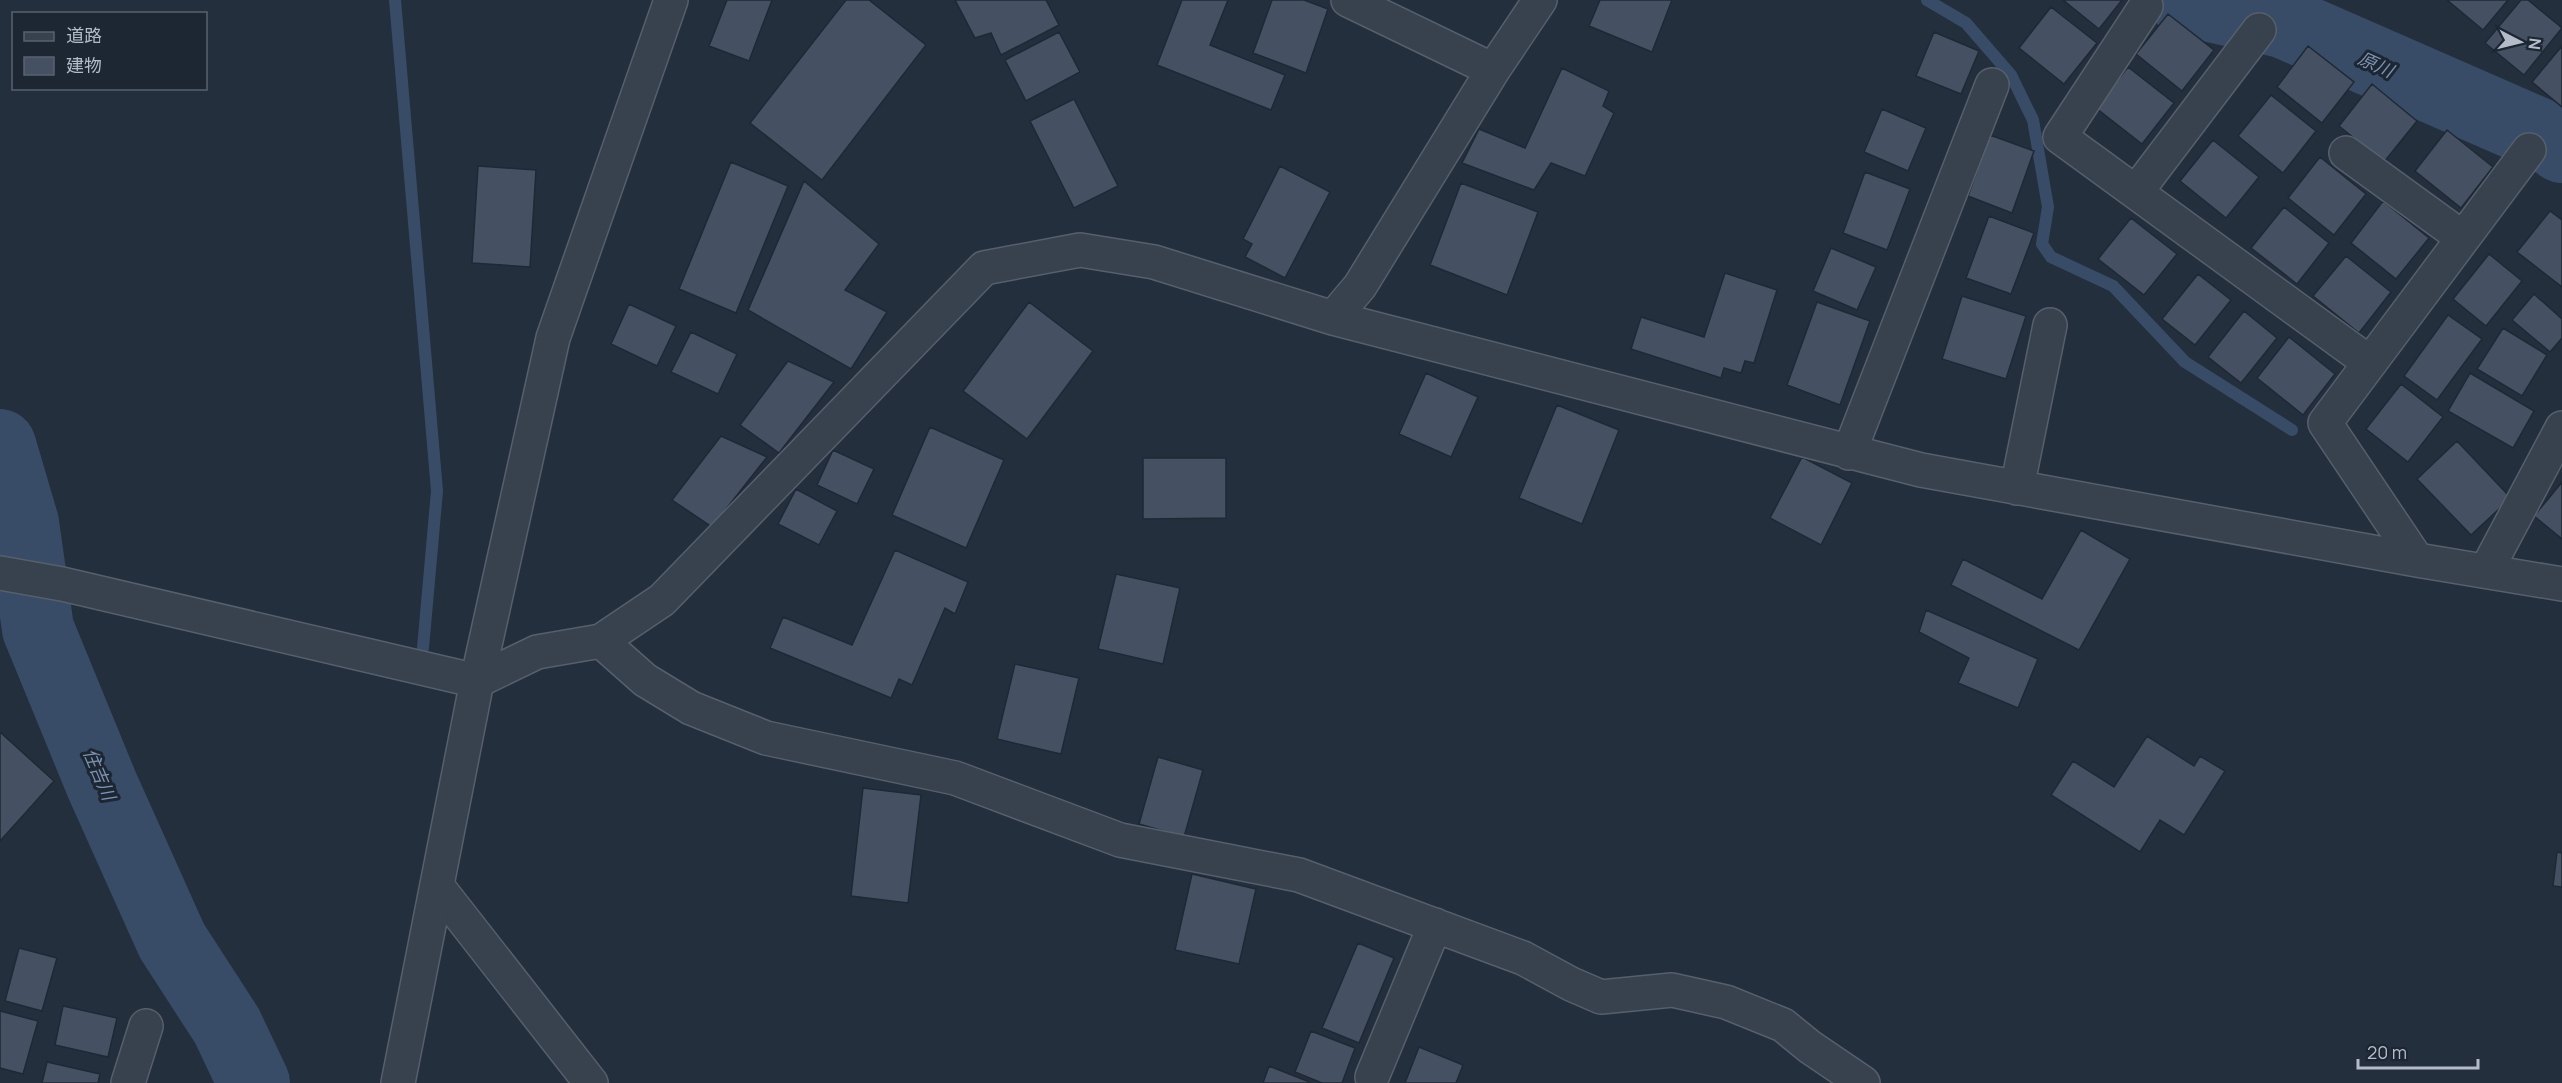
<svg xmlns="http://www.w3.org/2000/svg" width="2562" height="1083" viewBox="0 0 2562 1083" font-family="Manrope,'Noto Sans JP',sans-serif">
<rect width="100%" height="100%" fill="#242f3e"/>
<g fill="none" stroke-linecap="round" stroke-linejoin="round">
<path stroke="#394c67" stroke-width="12" d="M 395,0 L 437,491 L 423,648
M 1927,0 L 1966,23 L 2011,75 L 2033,120 L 2048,207 L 2042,244 L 2051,257 L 2113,286 L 2185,362 L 2292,430"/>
<path stroke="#394c67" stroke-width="72" d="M 2184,0 L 2283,22 L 2553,140 L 2562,147
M 0,445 L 23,523 L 38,629 L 102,785 L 172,941 L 227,1026 L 254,1083"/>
</g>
<path fill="#455162" stroke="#1f2835" stroke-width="1.5" d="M 727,0 L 772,0 L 749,61 L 709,46 Z
M 846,0 L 869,0 L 926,45 L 822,180 L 750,123 Z
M 955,0 L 1046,0 L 1059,25 L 1001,55 L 991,33 L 975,38 Z
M 1182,0 L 1228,0 L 1210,45 L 1285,75 L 1271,110 L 1157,65 Z
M 1272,0 L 1304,0 L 1328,9 L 1306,73 L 1253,53 Z
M 1600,0 L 1672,0 L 1652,52 L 1589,26 Z
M 2063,0 L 2122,0 L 2099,29 Z
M 2447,0 L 2508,0 L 2483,30 Z
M 2521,0 L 2528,0 L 2562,28 L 2524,75 L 2485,43 Z
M 2051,7 L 2097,43 L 2064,84 L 2019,48 Z
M 2168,14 L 2214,50 L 2182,91 L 2136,54 Z
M 1059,32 L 1080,72 L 1026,101 L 1005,60 Z
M 1934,32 L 1979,51 L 1961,94 L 1916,76 Z
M 2308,46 L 2354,82 L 2322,123 L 2277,87 Z
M 2562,46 L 2562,107 L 2532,82 Z
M 2128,67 L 2174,103 L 2142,144 L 2096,108 Z
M 1562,68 L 1609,91 L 1603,106 L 1614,113 L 1585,176 L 1551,163 L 1534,190 L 1462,163 L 1479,129 L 1525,148 Z
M 2372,84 L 2417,121 L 2384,162 L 2339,126 Z
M 2271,95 L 2316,131 L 2283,173 L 2238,136 Z
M 1074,99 L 1118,186 L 1074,208 L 1030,121 Z
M 1882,109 L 1926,128 L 1908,171 L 1864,152 Z
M 2447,130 L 2493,167 L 2461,208 L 2415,171 Z
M 1990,135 L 2034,151 L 2012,213 L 1968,196 Z
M 2213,140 L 2259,177 L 2226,218 L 2180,181 Z
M 2320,157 L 2366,194 L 2334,235 L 2288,198 Z
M 731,162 L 788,186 L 736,313 L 679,289 Z
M 478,166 L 536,170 L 530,267 L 472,263 Z
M 1280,166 L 1330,192 L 1285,278 L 1245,257 L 1252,244 L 1243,239 Z
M 1865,172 L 1910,189 L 1887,250 L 1843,233 Z
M 804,181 L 879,244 L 845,290 L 887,312 L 851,369 L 748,310 Z
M 1461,183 L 1538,212 L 1507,295 L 1430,265 Z
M 2383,201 L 2429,238 L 2396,279 L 2351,243 Z
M 2284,207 L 2329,243 L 2297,284 L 2251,248 Z
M 2550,211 L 2562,220 L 2562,287 L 2517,252 Z
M 1989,216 L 2034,233 L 2011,294 L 1966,278 Z
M 2131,218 L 2177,254 L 2144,295 L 2098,259 Z
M 1831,248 L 1876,267 L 1857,310 L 1813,291 Z
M 2489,254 L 2522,281 L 2486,326 L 2453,299 Z
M 2346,256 L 2391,292 L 2359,333 L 2313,296 Z
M 1725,273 L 1777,290 L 1754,363 L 1745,361 L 1741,373 L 1724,368 L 1721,378 L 1631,349 L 1641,317 L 1704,337 Z
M 2198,274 L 2231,300 L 2195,345 L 2162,319 Z
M 2534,294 L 2562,319 L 2562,338 L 2550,352 L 2512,320 Z
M 1962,296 L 2026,316 L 2006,379 L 1942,359 Z
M 1029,302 L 1093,351 L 1027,439 L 963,391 Z
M 1817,302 L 1870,321 L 1840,405 L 1787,385 Z
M 629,304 L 676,326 L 657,366 L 611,344 Z
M 2244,311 L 2277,338 L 2241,383 L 2208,357 Z
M 2448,315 L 2482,339 L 2437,400 L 2404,376 Z
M 2503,328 L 2547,355 L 2522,396 L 2477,369 Z
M 691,332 L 737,354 L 718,394 L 671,372 Z
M 2289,337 L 2335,374 L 2303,415 L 2257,378 Z
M 788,361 L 834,382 L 779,453 L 740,425 Z
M 1426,373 L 1478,397 L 1451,457 L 1399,434 Z
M 2470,373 L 2534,411 L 2513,448 L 2448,411 Z
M 2401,384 L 2443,417 L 2408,462 L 2366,429 Z
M 1557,405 L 1619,430 L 1582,524 L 1519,498 Z
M 930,427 L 1004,460 L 966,548 L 892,515 Z
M 721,436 L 767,457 L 712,527 L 672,500 Z
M 2457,441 L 2511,498 L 2471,535 L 2417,479 Z
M 833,450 L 874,469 L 857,504 L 817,485 Z
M 1802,457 L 1852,483 L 1821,545 L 1770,518 Z
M 1143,458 L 1226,458 L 1226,518 L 1143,519 Z
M 2562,482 L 2562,539 L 2534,516 Z
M 796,489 L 837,511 L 819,545 L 778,524 Z
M 2081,530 L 2130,559 L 2079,650 L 1951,585 L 1963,559 L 2042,599 Z
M 895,550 L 968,582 L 955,614 L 945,608 L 912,685 L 899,679 L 891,698 L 770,648 L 783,617 L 852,645 Z
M 1116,574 L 1180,588 L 1163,664 L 1098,649 Z
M 1926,610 L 2038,659 L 2018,708 L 1958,683 L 1969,658 L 1919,632 Z
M 1015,664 L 1079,678 L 1061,754 L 997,739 Z
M 0,732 L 54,781 L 0,841 Z
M 2147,736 L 2194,766 L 2200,756 L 2225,771 L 2184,835 L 2160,820 L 2140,852 L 2051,795 L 2073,761 L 2114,787 Z
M 1158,757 L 1203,770 L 1184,837 L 1139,824 Z
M 863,788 L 921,795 L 908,903 L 851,896 Z
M 2557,852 L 2562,853 L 2562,887 L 2553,886 Z
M 1192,874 L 1256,889 L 1239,964 L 1175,950 Z
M 1358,943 L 1394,958 L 1359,1043 L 1322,1028 Z
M 19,948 L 57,958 L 42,1011 L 5,1001 Z
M 63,1006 L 117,1018 L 108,1057 L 55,1045 Z
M 0,1011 L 38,1021 L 23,1074 L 0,1068 Z
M 1311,1031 L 1355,1048 L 1342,1083 L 1322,1083 L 1295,1072 Z
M 1419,1047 L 1463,1065 L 1456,1083 L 1405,1083 Z
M 47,1062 L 100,1074 L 98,1083 L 42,1083 Z
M 1269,1066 L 1312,1083 L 1263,1083 Z"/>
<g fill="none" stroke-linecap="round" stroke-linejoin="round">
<defs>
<path id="minor" d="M 1348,0 L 1493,70
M 2146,6 L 2060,137 L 2370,363
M 2346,153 L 2463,238
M 2136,192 L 2259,30
M 1333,318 L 1360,286 L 1493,70 L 1540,0
M 1849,453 L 1992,85
M 2017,488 L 2050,325
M 2417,560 L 2325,423 L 2529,150
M 2486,571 L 2562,428
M 0,573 L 62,584 L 477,681 L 537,652 L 601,641 L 662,600 L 984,268 L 1080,250 L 1154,262 L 1333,318 L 1921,470 L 2417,560 L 2562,584
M 601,641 L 645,680 L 691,708 L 766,738 L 955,778 L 1120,840 L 1299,875 L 1523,958 L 1571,984 L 1601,997 L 1672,990 L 1726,1002 L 1783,1025 L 1810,1047 L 1863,1083
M 437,886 L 591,1083
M 1372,1077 L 1435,925
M 128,1083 L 146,1026"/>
<path id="tertiary" d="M 398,1083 L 477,681 L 553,338 L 671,0"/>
</defs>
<use href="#minor" stroke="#565f6c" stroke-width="36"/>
<use href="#tertiary" stroke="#565f6c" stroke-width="36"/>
<use href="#minor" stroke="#38414e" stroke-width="33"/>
<use href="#tertiary" stroke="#38414e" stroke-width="33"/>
</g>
<g text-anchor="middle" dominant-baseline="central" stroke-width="6" stroke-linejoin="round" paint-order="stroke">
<g font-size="18" font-style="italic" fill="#7c92b1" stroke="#1d2633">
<text transform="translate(2376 64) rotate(24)">原川</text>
<text transform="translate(100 774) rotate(67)">住吉川</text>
</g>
</g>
<rect x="12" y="12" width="195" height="78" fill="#1d2633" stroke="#59626f" stroke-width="1.5"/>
<rect x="24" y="32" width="30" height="9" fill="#38414e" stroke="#59626f" stroke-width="1.5"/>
<text x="66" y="42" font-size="18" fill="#b4bcc9">道路</text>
<rect x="24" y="57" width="30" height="18" fill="#455162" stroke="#59626f" stroke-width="1.5"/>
<text x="66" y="72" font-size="18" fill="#b4bcc9">建物</text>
<g transform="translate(2520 42) rotate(97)" stroke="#1d2633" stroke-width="4.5" paint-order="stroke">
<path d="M0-4.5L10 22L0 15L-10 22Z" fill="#b4bcc9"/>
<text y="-9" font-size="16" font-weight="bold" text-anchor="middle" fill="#b4bcc9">N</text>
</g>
<path d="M2358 1059v9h120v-9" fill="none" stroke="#b4bcc9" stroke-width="3"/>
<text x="2367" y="1059" font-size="18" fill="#b4bcc9" stroke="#1d2633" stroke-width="4.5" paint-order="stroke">20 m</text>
</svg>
